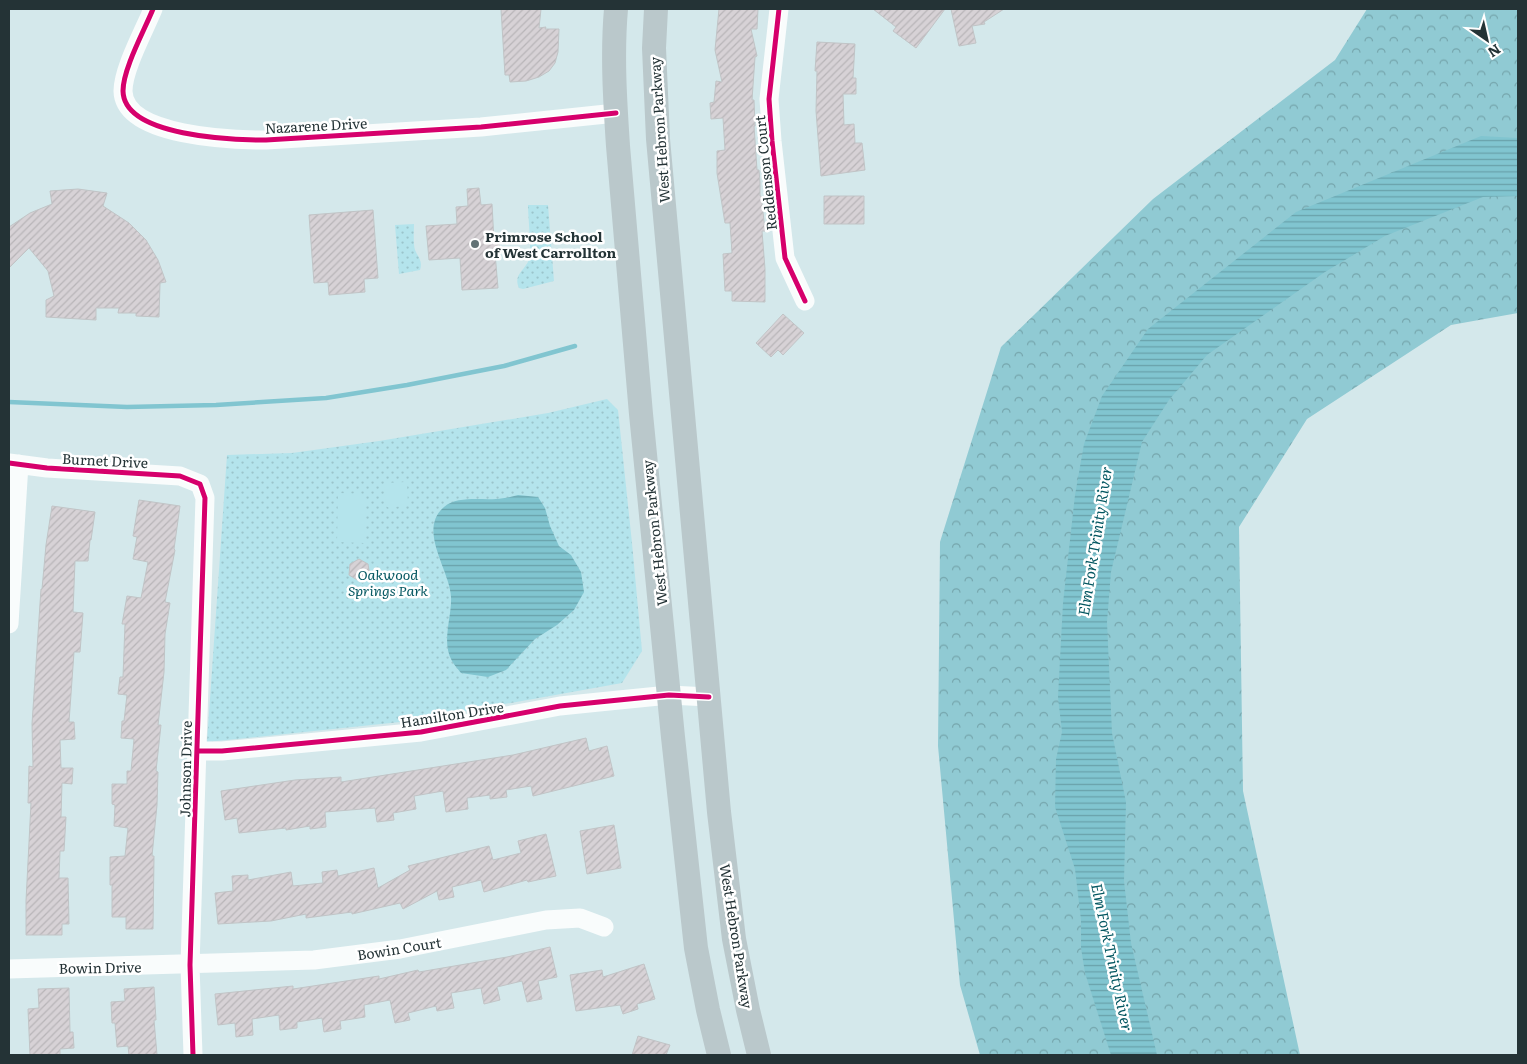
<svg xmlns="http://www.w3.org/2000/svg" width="1527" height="1064" viewBox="0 0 1527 1064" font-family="Literata,serif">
<defs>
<pattern id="grass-dots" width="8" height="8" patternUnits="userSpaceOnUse" patternTransform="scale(1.25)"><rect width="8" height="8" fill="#b4e4ec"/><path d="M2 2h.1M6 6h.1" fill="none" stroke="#9bc4cb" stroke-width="1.8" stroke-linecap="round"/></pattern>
<pattern id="forest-crowns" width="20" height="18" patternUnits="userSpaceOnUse" patternTransform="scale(1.25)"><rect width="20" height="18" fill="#90cad3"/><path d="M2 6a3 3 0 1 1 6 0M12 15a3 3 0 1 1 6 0" fill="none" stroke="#75a5ac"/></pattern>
<pattern id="water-rules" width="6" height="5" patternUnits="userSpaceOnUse" patternTransform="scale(1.25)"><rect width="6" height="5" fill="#81c5d0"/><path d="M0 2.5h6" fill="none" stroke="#69a1aa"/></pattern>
<pattern id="building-hatch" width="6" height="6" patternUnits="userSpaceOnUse" patternTransform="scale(1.25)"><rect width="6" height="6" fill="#d7d2d6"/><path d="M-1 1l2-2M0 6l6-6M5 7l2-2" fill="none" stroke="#b8b5b8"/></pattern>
</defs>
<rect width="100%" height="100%" fill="#d4e8eb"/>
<path fill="url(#grass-dots)" d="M 528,205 L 548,205 L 554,281 L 523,289 L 519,288 C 513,275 524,271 529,260 C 532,252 528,217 528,205 Z
M 414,224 C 414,231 413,243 415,250 C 418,257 423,261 420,270 L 399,274 L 395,225 Z
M 607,399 L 618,410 L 632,543 L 642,651 L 622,683 L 410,721 L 207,742 L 227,455 L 292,453 L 379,441 L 548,413 Z"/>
<path fill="url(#forest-crowns)" d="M 1367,9 L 1518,9 L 1518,313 L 1451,325 L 1307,419 L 1239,527 L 1243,791 L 1300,1055 L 980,1055 L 960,985 L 938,746 L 940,542 L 1001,347 L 1153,199 L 1335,60 Z"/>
<path fill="#b4e4ec" d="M 405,482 L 407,484 L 408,504 L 407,505 L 389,508 L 386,506 L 384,486 L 387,483 Z
M 338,493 L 366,494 L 364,543 L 337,542 Z"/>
<path fill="url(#water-rules)" d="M 1481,136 L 1518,138 L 1518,196 L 1483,197 L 1385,236 L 1325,272 L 1207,355 L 1169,400 L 1142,442 L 1111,572 L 1107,622 L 1112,733 L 1126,802 L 1124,881 L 1131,943 L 1157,1055 L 1111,1055 L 1085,973 L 1081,948 L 1081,920 L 1075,869 L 1055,807 L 1056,759 L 1062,732 L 1058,697 L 1063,603 L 1075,495 L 1084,444 L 1102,396 L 1148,329 L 1296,212 Z
M 518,495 L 538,497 L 545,508 L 550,526 L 559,546 L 571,555 L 581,572 L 584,592 L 574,610 L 557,625 L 535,639 L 506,670 L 488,677 L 461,673 C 458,669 454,665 452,661 C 441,642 452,617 451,597 C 450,570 417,530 444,507 C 457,496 479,500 496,499 C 503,499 511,497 518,495 Z"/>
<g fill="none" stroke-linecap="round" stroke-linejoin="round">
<path stroke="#81c5d0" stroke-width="4.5" d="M 9,402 L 127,407 L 216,405 L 326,398 L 407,385 L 504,366 L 575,346"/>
</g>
<path fill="url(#building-hatch)" stroke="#c1c4c6" d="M 501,9 L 541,9 L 539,28 L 546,27 L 545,29 L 559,29 L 558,52 L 555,63 L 549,71 L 539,77 L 526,81 L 510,82 L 509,75 L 505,75 Z
M 719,9 L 758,9 L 757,29 L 751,29 L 757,56 L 755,57 L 752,100 L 754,100 L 755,126 L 754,126 L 757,170 L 759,170 L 760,183 L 760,196 L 761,196 L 762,202 L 765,231 L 762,231 L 765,269 L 765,302 L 732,301 L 732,291 L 725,291 L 723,254 L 732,253 L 730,223 L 725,223 L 717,173 L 717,151 L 725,150 L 723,118 L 711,119 L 710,103 L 714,102 L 716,81 L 722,82 L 715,50 Z
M 873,9 L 945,9 L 916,48 L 893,31 L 896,27 Z
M 951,9 L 1004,9 L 984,22 L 985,24 L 972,26 L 976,43 L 959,46 Z
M 817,42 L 855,44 L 853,78 L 856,78 L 856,94 L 843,94 L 844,125 L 854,124 L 855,143 L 862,143 L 865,170 L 821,176 L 816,111 L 817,71 L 815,71 Z
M 479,188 L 481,205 L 492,204 L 494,241 L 499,241 L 500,253 L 495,253 L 498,288 L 462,290 L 460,258 L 429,260 L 426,226 L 457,224 L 456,207 L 468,206 L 467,189 Z
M 78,189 L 107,193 L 103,206 L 129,223 L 146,240 L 158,260 L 166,282 L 160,283 L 159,317 L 136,316 L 136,313 L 118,313 L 119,308 L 96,308 L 96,320 L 46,317 L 46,300 L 54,296 L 48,271 L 29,248 L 9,268 L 9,227 L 30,213 L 52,204 L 50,191 Z
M 824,196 L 864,196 L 864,224 L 824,224 Z
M 373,210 L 378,278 L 364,279 L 365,292 L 329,295 L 328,282 L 314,283 L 309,215 Z
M 783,314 L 804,333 L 783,355 L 778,350 L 771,357 L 756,343 Z
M 139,500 L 180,506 L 174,549 L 175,550 L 165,602 L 170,603 L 165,634 L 164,672 L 158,725 L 161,725 L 156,771 L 158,772 L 157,805 L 152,856 L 154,856 L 153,929 L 126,929 L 126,917 L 112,917 L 112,885 L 110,885 L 110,857 L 125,856 L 128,828 L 114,826 L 115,805 L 112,804 L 112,784 L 127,784 L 127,771 L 131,771 L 134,739 L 121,738 L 122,721 L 124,721 L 127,695 L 118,694 L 120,677 L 123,677 L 125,624 L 122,624 L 127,596 L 141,598 L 148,562 L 133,559 L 137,537 L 133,536 Z
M 52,506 L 95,512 L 91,540 L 90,540 L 88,561 L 75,561 L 73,612 L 83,613 L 80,652 L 74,652 L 69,722 L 74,722 L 75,739 L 60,740 L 61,768 L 73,768 L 72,784 L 62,783 L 61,817 L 66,817 L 64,851 L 60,851 L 59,878 L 68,878 L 69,924 L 62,924 L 62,935 L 26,935 L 26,901 L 31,803 L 28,803 L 29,766 L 33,767 L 32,724 L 41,589 L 42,589 L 46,545 Z
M 359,559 L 368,564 L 370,576 L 359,581 L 349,575 L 350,564 Z
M 586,738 L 589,751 L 607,746 L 614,776 L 533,796 L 531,786 L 506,790 L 507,797 L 490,799 L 490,795 L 467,798 L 468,809 L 446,812 L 443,791 L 414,796 L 416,809 L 393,813 L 394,820 L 377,822 L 375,808 L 325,812 L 326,827 L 310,829 L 310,826 L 286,830 L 286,828 L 239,833 L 237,818 L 225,820 L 221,791 L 295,780 L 341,777 L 341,782 L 513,755 Z
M 614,825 L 621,868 L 587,874 L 580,831 Z
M 546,834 L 556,876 L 528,882 L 527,880 L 484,892 L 481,880 L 452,887 L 454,897 L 439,900 L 437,891 L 403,909 L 400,903 L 352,914 L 352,912 L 306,918 L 306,914 L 271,921 L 218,924 L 215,893 L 233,891 L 232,876 L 248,875 L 248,880 L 291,872 L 293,886 L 323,883 L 322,872 L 337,870 L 338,876 L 374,868 L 378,888 L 410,870 L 408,866 L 489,846 L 493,860 L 521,853 L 518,841 Z
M 550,947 L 557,977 L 538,981 L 542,999 L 527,1002 L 522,981 L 497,987 L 500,1000 L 484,1004 L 481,988 L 451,993 L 454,1008 L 437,1011 L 436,1006 L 408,1013 L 410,1020 L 395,1023 L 390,1000 L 364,1005 L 365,1017 L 340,1021 L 341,1029 L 324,1032 L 322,1018 L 297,1022 L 297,1028 L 280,1030 L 279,1015 L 252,1019 L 253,1035 L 236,1037 L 235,1023 L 218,1025 L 215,994 L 293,986 L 293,989 L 379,976 L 379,979 L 418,970 L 419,972 L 507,957 Z
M 644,964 L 655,999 L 637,1004 L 638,1009 L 623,1014 L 620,1005 L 576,1011 L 570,975 L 602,970 L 603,977 Z
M 154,987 L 156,1020 L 154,1020 L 157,1055 L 129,1055 L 128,1046 L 117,1047 L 115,1023 L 112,1023 L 111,1002 L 125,1001 L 124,989 Z
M 69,988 L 70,1032 L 73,1032 L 74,1048 L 60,1049 L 60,1055 L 30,1055 L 28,1009 L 39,1008 L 38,989 Z
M 638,1036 L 670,1045 L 666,1055 L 632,1055 Z"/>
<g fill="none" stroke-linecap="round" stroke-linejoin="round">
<path stroke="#f9fcfc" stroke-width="19" d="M 153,9 C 144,31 123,69 123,91 C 124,137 234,140 266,140 L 481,127 L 616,113
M 779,9 L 769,99 L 772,141 L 785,258 L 805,301
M 9,463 L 47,468 L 180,476 L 200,484 L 205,498 L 190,965 L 193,1055
M 9,624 L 19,464
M 198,751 L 222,751 L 421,732 L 560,706 L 599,702 L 669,695 L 709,697
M 9,969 L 314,960 L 400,949 L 546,920 L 580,918 L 604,927"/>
<path stroke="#bac8cb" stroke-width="24" d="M 616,9 C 612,54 615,101 618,146 L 641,414 L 673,737 L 696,948 L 708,1010 L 719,1055
M 656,9 L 654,48 L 658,139 L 719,812 L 734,939 L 748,1010 L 759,1055"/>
<defs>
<path id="cycleway" d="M 153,9 C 144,31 123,69 123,91 C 124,137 234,140 266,140 L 481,127 L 616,113
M 779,9 L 769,99 L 772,141 L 785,258 L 805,301
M 9,463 L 47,468 L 180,476 L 200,484 L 205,498 L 190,965 L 193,1055
M 198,751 L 222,751 L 421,732 L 560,706 L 599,702 L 669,695 L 709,697"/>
</defs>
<use href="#cycleway" stroke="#fff" stroke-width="8"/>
<use href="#cycleway" stroke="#d6006c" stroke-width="5"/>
</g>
<circle fill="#627275" stroke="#fff" stroke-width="2" cx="475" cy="244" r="5"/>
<g text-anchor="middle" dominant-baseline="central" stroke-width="5" stroke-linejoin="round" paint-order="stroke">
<g font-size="14" fill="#243336" stroke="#fff">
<text transform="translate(316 125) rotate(-3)">Nazarene Drive</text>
<text transform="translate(659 130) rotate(-94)">West Hebron Parkway</text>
<text transform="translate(765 173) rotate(-96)">Reddenson Court</text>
<text transform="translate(105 460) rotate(3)">Burnet Drive</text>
<text transform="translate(654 533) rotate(-96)">West Hebron Parkway</text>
<text transform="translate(452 714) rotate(-9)">Hamilton Drive</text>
<text transform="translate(185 769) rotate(-89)">Johnson Drive</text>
<text transform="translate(737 936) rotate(81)">West Hebron Parkway</text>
<text transform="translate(399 948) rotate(-9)">Bowin Court</text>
<text transform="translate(100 967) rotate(-1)">Bowin Drive</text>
</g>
<g font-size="14" font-weight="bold" fill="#243336" stroke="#fff" text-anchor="start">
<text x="485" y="236">Primrose School<tspan x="485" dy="16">of West Carrollton</tspan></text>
</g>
<g font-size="14" font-style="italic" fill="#065862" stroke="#fff">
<text x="388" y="574">Oakwood<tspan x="388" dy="16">Springs Park</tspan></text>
</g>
<g font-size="15" font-style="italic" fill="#045761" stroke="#fff">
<text transform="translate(1094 541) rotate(-81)">Elm Fork Trinity River</text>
<text transform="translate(1113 957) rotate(78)">Elm Fork Trinity River</text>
</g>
</g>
<rect width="1527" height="1064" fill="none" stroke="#243336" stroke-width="20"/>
<g transform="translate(1487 40) rotate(146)" stroke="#ffffff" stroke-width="4" paint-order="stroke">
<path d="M0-4L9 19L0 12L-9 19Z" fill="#243336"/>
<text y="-8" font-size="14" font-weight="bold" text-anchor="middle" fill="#243336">N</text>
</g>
</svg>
